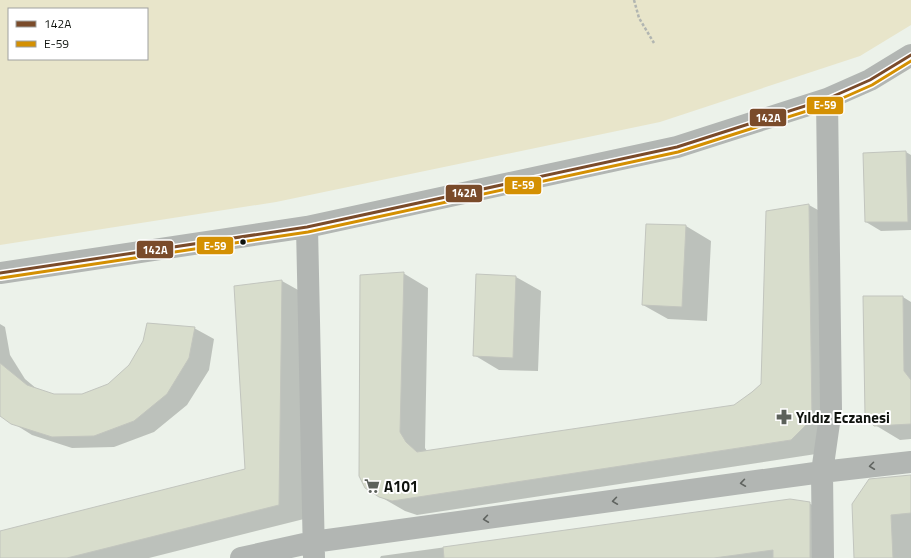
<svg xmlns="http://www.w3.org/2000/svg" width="911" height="558" viewBox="0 0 911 558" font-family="'Titillium Web',sans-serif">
<rect width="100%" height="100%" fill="#ecf2ea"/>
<path fill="#e8e5ca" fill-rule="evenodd" d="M 0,0 L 911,0 L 911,25 L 860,56 L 660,122 L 276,202 L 0,245 ZM 9,9 L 147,9 L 147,59 L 9,59 Z"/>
<path fill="#0003" d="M 906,152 L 911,155 L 911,230 L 881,231 L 866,222 Z
M 809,205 L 834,219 L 837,434 L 816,454 L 417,515 L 405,511 L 379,496 L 403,273 L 428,288 L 425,448 L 427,451 L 735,406 L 762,384 Z
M 686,226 L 711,241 L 707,321 L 668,319 L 643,305 Z
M 477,275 L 516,277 L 541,291 L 538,371 L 499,370 L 474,355 Z
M 282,281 L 307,295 L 304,519 L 149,558 L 0,558 L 0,532 L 246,470 Z
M 903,297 L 911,302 L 911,439 L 900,440 L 875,425 Z
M 0,324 L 5,327 L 10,355 L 25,379 L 37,389 L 53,395 L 82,395 L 108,385 L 194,328 L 214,339 L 209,370 L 187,405 L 154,432 L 114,447 L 72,448 L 32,435 L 0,415 Z
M 911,476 L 911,558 L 855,558 Z
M 790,500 L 809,503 L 829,515 L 829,558 L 380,558 L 381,556 Z"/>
<path fill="#d8ddcc" stroke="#c2c5be" d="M 906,151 L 908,222 L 865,222 L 863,153 Z
M 809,204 L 812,419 L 791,440 L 392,501 L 379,497 L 365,488 L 359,476 L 360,275 L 404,272 L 400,432 L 406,442 L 417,452 L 734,405 L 752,392 L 761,384 L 766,211 Z
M 646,224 L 686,225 L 682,307 L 642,305 Z
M 476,274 L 516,276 L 513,358 L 473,356 Z
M 282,280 L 279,505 L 67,558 L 0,558 L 0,531 L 245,469 L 234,286 Z
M 863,296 L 903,296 L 904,371 L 911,380 L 911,424 L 874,426 L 865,415 Z
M 147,323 L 195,327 L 189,358 L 167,394 L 134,421 L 94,436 L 52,437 L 11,424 L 0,416 L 0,363 L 27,385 L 54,394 L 82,394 L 108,384 L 129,365 L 143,341 Z
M 911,475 L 911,513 L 891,515 L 893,558 L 854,558 L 852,504 L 869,479 Z
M 790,499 L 810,502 L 810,558 L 773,558 L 773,550 L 714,558 L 444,558 L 443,547 Z"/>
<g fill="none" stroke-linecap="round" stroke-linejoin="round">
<path stroke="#b1b5b1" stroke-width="2.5" stroke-dasharray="3 2" stroke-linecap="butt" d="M 634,0 L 639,18 L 654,43"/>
<path stroke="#b2b6b3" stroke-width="22" d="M 307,227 L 314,557
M 0,273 L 307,227 L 677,147 L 827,99 L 870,80 L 911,55
M 241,558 L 313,542 L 822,472 L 911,462
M 823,558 L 822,472 L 831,409 L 827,99"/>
<defs>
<path id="bus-1" d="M 0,273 L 307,227 L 677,147 L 827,99 L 870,80 L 911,55"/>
<path id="bus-2" d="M 1,278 L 308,232 L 678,152 L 829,104 L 872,85 L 911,61"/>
</defs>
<use href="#bus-1" stroke="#fff" stroke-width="6"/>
<use href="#bus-2" stroke="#fff" stroke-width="6"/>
<use href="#bus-1" stroke="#7a4b2a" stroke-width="3"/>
<use href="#bus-2" stroke="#d49002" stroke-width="3"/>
</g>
<defs><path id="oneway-chevron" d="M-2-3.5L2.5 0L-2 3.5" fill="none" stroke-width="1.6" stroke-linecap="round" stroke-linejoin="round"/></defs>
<g stroke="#606460">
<use href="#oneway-chevron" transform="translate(872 466) rotate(173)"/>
<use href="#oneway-chevron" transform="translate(743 483) rotate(172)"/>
<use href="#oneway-chevron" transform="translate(615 501) rotate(172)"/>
<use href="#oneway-chevron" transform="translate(486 519) rotate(172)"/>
</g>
<defs>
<symbol id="pharmacy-bare" viewBox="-9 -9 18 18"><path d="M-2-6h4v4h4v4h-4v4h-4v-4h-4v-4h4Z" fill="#5c615b" stroke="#fff" stroke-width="2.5" paint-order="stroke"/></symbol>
<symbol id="supermarket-bare" viewBox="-9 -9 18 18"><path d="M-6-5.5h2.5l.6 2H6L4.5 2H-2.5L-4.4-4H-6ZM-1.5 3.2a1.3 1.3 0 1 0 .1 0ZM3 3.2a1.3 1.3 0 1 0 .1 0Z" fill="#5c615b" stroke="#fff" stroke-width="2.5" paint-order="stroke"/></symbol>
</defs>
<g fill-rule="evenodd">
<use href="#pharmacy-bare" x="773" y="406" width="22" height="22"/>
<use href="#supermarket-bare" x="361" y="475" width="22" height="22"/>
</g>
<circle fill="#0f130e" stroke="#fff" stroke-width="1.5" cx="243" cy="242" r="3.5"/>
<g text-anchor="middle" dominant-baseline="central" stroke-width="4" stroke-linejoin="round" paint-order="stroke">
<g font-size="15" font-weight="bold" fill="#0f130e" stroke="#fff" text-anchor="start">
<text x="796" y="417">Yıldız Eczanesi</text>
<text x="384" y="486">A101</text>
</g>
</g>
<g stroke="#fff" stroke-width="1.5">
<rect x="806" y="96" width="38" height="19" rx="4" fill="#d49002"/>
<rect x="749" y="108" width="38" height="19" rx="4" fill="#7a4b2a"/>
<rect x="504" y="176" width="38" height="19" rx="4" fill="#d49002"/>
<rect x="445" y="184" width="38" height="19" rx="4" fill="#7a4b2a"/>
<rect x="196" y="236" width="38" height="19" rx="4" fill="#d49002"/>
<rect x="136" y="240" width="38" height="19" rx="4" fill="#7a4b2a"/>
</g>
<g font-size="11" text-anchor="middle" font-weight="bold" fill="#fff">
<text x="825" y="109">E-59</text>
<text x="768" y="122">142A</text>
<text x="523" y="189">E-59</text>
<text x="464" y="197">142A</text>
<text x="215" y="250">E-59</text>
<text x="155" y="254">142A</text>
</g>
<rect x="8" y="8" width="140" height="52" fill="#ffffff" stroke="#9fa19f"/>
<rect x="16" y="21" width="20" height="6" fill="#7a4b2a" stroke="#9fa19f"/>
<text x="44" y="28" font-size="12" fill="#0f130e">142A</text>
<rect x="16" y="41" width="20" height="6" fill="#d49002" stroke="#9fa19f"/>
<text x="44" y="48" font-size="12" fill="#0f130e">E-59</text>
</svg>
